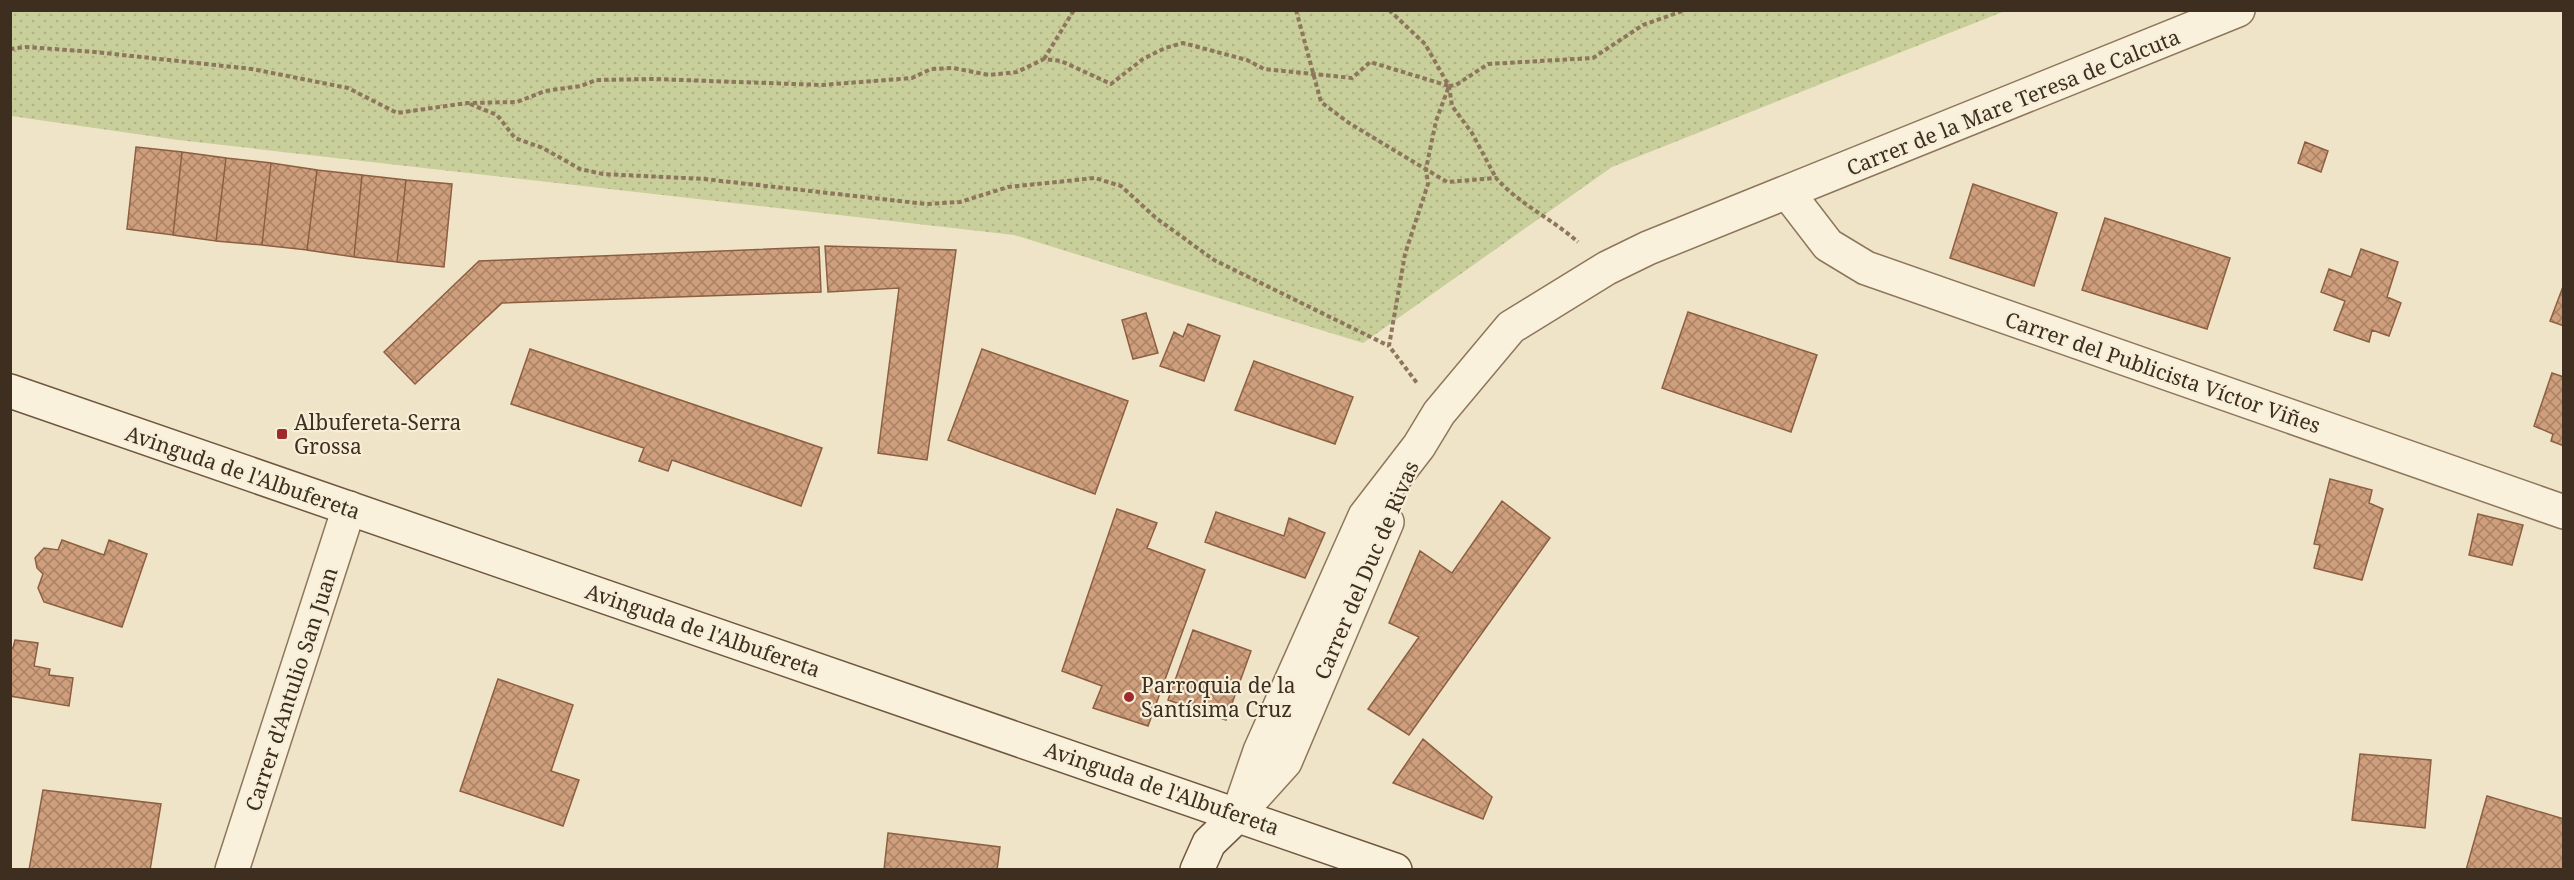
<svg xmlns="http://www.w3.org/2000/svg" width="2574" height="880" viewBox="0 0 2574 880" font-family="'Noto Serif',serif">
<defs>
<pattern id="grass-dots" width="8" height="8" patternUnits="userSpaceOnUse" patternTransform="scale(1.5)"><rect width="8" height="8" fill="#c9cf9b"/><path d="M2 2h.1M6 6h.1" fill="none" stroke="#aeb285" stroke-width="1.8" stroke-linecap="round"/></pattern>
<pattern id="building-cross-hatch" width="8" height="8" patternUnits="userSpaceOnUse" patternTransform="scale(1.5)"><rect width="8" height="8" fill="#cf9f7d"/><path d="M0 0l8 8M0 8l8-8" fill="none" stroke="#a98266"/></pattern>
</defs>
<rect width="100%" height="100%" fill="#f0e4c8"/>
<path fill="url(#grass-dots)" d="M 11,10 L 2005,10 L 2005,11 L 1612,167 L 1363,343 L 1014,235 L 178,140 L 11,116 Z"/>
<path fill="url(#building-cross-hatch)" stroke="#8d5f41" stroke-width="1.5" d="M 2305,142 L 2328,151 L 2321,172 L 2298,163 Z
M 136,147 L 182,152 L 173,235 L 127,229 Z
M 182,152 L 226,158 L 216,241 L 173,235 Z
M 226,158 L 271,163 L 262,245 L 216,241 Z
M 271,163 L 317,170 L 307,250 L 262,245 Z
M 317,170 L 362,175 L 354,257 L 307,250 Z
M 362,175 L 406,180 L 397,262 L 354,257 Z
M 406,180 L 452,184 L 444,267 L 397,262 Z
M 1973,184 L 2057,213 L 2034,286 L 1950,258 Z
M 2105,218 L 2230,258 L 2207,329 L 2082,290 Z
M 825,246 L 956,250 L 927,460 L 878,453 L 899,288 L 828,292 Z
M 819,247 L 821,292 L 502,303 L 415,384 L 384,352 L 479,261 Z
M 2361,249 L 2398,262 L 2387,297 L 2401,303 L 2389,336 L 2372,330 L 2369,342 L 2334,330 L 2345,301 L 2321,292 L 2329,269 L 2351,277 Z
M 2564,284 L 2564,326 L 2550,321 Z
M 1688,312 L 1817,355 L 1791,432 L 1662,388 Z
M 1146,313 L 1158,353 L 1133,359 L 1122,320 Z
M 1188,324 L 1220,336 L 1204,381 L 1160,366 L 1174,332 L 1183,337 Z
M 530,349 L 822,448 L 801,506 L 672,460 L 668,471 L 639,461 L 644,448 L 511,404 Z
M 982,349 L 1128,401 L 1095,494 L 948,440 Z
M 1254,361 L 1353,397 L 1335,444 L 1235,410 Z
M 2552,373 L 2564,377 L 2564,446 L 2551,441 L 2553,434 L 2534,426 Z
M 2330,479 L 2372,490 L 2369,503 L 2383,509 L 2362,580 L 2314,568 L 2320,545 L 2314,544 Z
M 1502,501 L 1550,538 L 1409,735 L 1368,709 L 1419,637 L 1389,623 L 1420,551 L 1452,573 Z
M 1117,509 L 1157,523 L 1147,548 L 1205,570 L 1148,726 L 1093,708 L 1102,686 L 1062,671 Z
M 1216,512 L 1284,536 L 1289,518 L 1325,533 L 1305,578 L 1205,542 Z
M 2478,514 L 2523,525 L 2512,565 L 2469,555 Z
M 62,540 L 104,555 L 109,540 L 147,554 L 122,627 L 44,602 L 38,588 L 43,574 L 37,568 L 35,558 L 44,548 L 58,550 Z
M 1193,630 L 1251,651 L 1226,720 L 1168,700 Z
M 15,640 L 38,643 L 34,666 L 50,669 L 49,675 L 73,678 L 69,706 L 10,696 L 10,648 L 13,648 Z
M 498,679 L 573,705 L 551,771 L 579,780 L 563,826 L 460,791 Z
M 1423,739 L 1492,797 L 1483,819 L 1393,783 Z
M 2360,754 L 2431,760 L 2425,828 L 2352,820 Z
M 43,790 L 161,804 L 150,870 L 29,870 Z
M 2487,796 L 2564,819 L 2564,870 L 2466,870 Z
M 888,833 L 1000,847 L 997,870 L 884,870 Z"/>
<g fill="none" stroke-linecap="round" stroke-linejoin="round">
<defs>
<path id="street" d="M 1788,193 L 1828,245 L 1866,268 L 2564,512
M 1249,802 L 1285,762 L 1387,522
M 1238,815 L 1260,751 L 1365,516 L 1419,446 L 1439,413 L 1511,327 L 1607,268 L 1648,248 L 2238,10
M 232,870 L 349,508"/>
<path id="secondary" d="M 10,391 L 1395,870
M 1197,870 L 1209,843 L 1238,815"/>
</defs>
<use href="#street" stroke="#8d765c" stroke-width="36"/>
<use href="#secondary" stroke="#6f573f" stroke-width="36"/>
<path stroke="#8d765c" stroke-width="4" stroke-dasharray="4.5 3" stroke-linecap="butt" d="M 1296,10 L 1321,102 L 1349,123 L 1447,182 L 1496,178 C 1519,204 1551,218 1578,242
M 1389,10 L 1425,44 L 1449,86 L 1452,106 L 1472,133 L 1496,178
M 10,49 L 26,47 L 95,52 L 252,69 L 348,88 L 397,113 L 467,103 L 517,102 L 545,91 L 581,86 L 596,80 L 654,79 L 822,85 L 912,78 L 931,69 L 953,68 L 989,75 L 1017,72 L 1044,59 L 1061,61 L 1111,84 L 1143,59 L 1165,48 L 1183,43 L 1247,60 L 1264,69 L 1352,78 L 1370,62 L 1449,86 L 1436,121 L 1426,169 L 1428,184 L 1405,254 L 1389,346 L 1417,383
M 1044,59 L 1074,10
M 1449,86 L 1456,85 L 1488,64 L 1593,58 L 1643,25 L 1685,10
M 470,104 L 497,115 L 515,138 L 543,148 L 580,169 L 603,174 L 704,179 L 926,204 L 960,202 L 1008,187 L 1095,178 L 1121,186 L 1156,218 L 1214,260 L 1389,346"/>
<use href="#street" stroke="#faf1dc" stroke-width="33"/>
<use href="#secondary" stroke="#faf1dc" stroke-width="33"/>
</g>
<g fill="#9e2a2b" stroke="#f7eed8" stroke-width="2">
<rect x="276" y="428" width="12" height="12" rx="3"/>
<circle cx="1129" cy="697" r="6"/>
</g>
<g text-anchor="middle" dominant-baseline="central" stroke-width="4.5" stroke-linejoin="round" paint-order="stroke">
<g font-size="21" fill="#3d2e20" stroke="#f7eed8">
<text transform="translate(2013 102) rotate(-22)">Carrer de la Mare Teresa de Calcuta</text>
<text transform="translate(2163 372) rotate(19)">Carrer del Publicista Víctor Viñes</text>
<text transform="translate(243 472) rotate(19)">Avinguda de l'Albufereta</text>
<text transform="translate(1366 570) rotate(-67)">Carrer del Duc de Rivas</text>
<text transform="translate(703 630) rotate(19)">Avinguda de l'Albufereta</text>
<text transform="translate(291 689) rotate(-72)">Carrer d'Antulio San Juan</text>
<text transform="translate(1162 788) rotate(19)">Avinguda de l'Albufereta</text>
</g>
<g font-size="21" fill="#3d2e20" stroke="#f7eed8" text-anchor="start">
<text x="294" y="422">Albufereta-Serra<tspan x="294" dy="24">Grossa</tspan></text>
<text x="1141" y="685">Parroquia de la<tspan x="1141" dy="24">Santísima Cruz</tspan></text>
</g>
</g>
<rect width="2574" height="880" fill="none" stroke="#3d2e20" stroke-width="24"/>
</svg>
